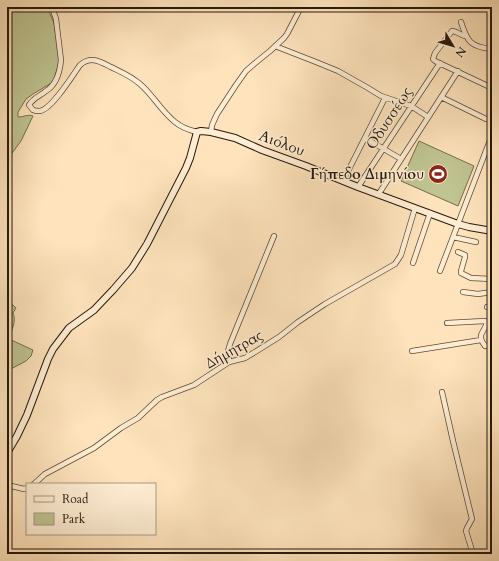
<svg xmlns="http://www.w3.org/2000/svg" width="499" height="561" viewBox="0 0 499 561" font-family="Cardo,serif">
<rect width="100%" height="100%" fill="#fee3bc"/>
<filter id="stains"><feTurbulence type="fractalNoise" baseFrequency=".005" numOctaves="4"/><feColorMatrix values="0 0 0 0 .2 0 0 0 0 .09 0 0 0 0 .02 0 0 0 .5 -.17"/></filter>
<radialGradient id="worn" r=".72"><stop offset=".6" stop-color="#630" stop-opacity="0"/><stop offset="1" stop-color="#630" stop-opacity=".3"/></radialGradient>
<path fill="#bfc491" stroke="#736e4e" d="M 7,7 L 47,7 L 54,23 L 59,57 L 59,62 L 57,69 L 53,82 L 33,94 L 26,99 L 18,112 L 18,117 C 24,117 28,114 33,116 L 21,141 L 7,160 Z
M 419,141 L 474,166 L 458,206 L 401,181 Z
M 7,303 L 13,305 L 16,308 L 13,313 C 17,321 11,331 9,339 L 33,350 L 31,356 L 26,361 L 7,371 Z"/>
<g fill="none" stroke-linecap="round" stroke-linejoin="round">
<defs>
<path id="street" d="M 52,7 L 56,19 L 61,60 C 60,71 56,85 46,91 C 40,96 33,98 29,105 L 33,110 C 35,111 38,111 40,111 C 52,109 73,75 80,65 C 91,56 99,61 111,67 C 121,72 131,76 140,84 C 153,95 161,111 175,122 C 182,128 189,130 197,132
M 461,22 C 467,41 470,47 492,49
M 466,36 C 461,36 457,31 452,31 L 435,53 L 433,59 L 435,61 L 492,88
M 275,46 L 316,62 L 338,71 L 368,88 L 381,96 L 411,106 L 428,117
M 441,97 L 486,119 L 492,120
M 211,132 L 212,125 L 217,114 L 236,85 L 246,71 L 254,64 L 270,51 L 284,38 L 287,34 L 301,7
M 365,138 L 401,159
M 343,181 L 385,98
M 358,187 L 440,63
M 378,195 L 458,71
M 453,237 L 476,242
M 458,252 L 465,255 L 465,257 L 461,271 L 461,273 L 471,278 L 492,279
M 413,263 L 430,213
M 440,271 L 492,135
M 463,292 L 478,294 L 492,292
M 487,307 L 492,308
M 447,323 L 485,321 L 487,323 C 484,333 476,334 485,346 L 492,345
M 412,351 L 481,340
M 229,362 L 228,351 L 230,344 L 274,236
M 442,392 L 453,441 L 472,519 L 467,528 L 466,531 L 473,554
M 34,484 L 45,474 L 94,448 L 121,428 L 138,418 L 157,400 L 162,397 L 194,385 L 229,362 L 245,358 L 255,352 L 279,337 L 298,322 L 325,304 L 395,264 L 401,255 L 415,208
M 7,485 L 24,489 L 27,488"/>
<path id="secondary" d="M 7,453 L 17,436 L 27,415 L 48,359 L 53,349 L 69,328 L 94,310 L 113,290 L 132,268 L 147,244 L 186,168 L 190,158 L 197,132 L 201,131 L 211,132 L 235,138 L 262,150 L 306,166 L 358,187 L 458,224 L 469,227 L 492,231"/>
</defs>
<use href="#street" stroke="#5d4b38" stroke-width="6"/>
<use href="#secondary" stroke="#27180c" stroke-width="8"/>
<use href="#street" stroke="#feedd3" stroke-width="4.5"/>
<use href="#secondary" stroke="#feedd3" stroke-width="6"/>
</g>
<defs>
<symbol id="stadium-disc" viewBox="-11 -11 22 22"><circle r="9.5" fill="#8f2418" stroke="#feedd3"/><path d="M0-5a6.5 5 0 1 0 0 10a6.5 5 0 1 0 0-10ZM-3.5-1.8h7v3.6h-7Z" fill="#fff"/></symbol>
</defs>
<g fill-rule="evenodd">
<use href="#stadium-disc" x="427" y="163" width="22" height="22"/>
</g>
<g text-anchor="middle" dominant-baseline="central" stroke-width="3" stroke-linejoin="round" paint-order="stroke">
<g font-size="15" fill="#27180c" stroke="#feedd3">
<text transform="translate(389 118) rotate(-57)">Οδυσσέως</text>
<text transform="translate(282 143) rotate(21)">Αιόλου</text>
<text transform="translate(234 349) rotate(-29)">Δήμητρας</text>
</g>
<g font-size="15" font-weight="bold" fill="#27180c" stroke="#feedd3" text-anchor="end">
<text x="424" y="174">Γήπεδο Διμηνίου</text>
</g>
</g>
<rect width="499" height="561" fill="none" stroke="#fee3bc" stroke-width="24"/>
<rect x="8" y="8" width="483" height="545" fill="none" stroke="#27180c" stroke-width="2"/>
<rect x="12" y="12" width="475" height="537" fill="none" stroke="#27180c"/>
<rect x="26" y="483" width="130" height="52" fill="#feedd3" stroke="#a89883"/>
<rect x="34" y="496" width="20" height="6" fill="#feedd3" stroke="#a89883"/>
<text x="62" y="503" font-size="12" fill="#27180c">Road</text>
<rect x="34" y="513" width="20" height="12" fill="#bfc491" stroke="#a89883"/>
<text x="62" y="523" font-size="12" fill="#27180c">Park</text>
<g transform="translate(453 46) rotate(128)" stroke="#feedd3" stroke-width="3" paint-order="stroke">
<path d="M0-3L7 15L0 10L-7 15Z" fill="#27180c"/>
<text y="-6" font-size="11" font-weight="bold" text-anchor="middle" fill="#27180c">N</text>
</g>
<rect width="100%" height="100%" filter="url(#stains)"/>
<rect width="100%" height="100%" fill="url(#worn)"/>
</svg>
